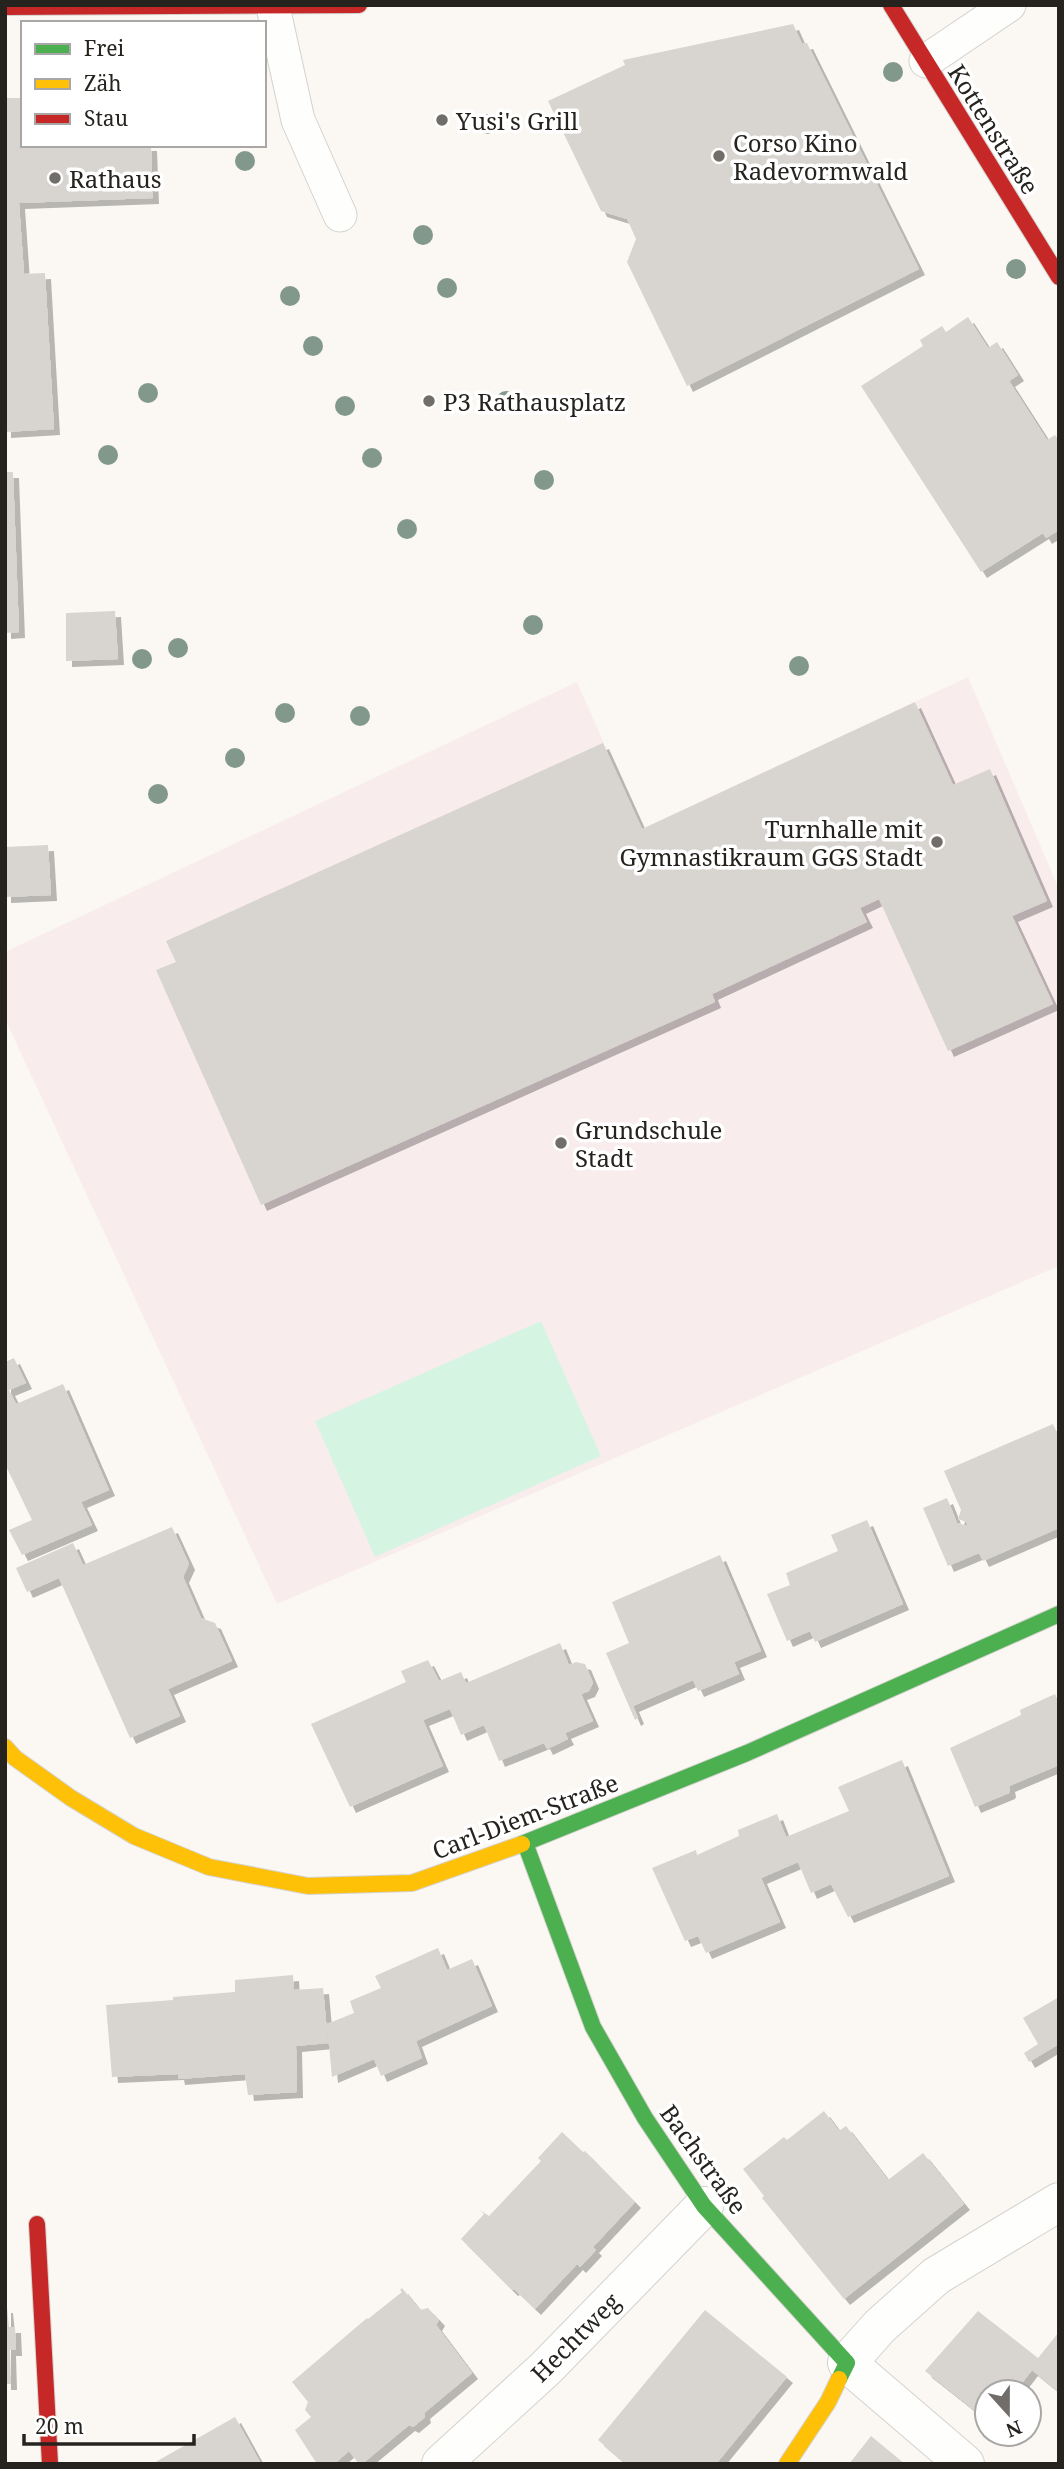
<svg xmlns="http://www.w3.org/2000/svg" width="1064" height="2469" viewBox="0 0 1064 2469" font-family="'Noto Serif',serif">
<defs>
<filter id="shadow"><feDropShadow dx="6" dy="6" stdDeviation="0" flood-color="#0004"/></filter>
</defs>
<rect width="100%" height="100%" fill="#fbf8f4"/>
<path fill="#f9eced" d="M 968,677 L 1059,889 L 1059,1266 L 277,1604 L 5,1019 L 5,952 L 577,682 L 642,829 Z"/>
<path fill="#d6f4e2" d="M 541,1321 L 601,1456 L 375,1557 L 315,1421 Z"/>
<path fill="#d8d4d0" filter="url(#shadow)" d="M 793,24 L 802,44 L 807,43 L 919,269 L 687,386 L 627,262 L 636,239 L 627,219 L 601,211 L 548,101 L 625,65 L 623,60 Z
M 5,98 L 23,98 L 23,145 L 151,145 L 153,198 L 19,203 L 24,274 L 45,273 L 54,429 L 5,432 Z
M 968,317 L 988,348 L 997,342 L 1018,375 L 1009,381 L 1047,440 L 1055,435 L 1059,440 L 1059,530 L 1046,538 L 1043,533 L 981,572 L 861,386 L 923,346 L 920,340 L 942,326 L 946,332 Z
M 5,472 L 13,472 L 19,632 L 5,633 Z
M 115,611 L 118,659 L 66,661 L 66,613 Z
M 915,702 L 953,785 L 990,769 L 1047,901 L 1012,916 L 1053,1004 L 948,1051 L 879,899 L 860,908 L 867,922 L 712,994 L 715,1002 L 261,1205 L 156,970 L 176,962 L 166,941 L 603,743 L 642,829 Z
M 48,845 L 51,895 L 5,897 L 5,847 Z
M 14,1358 L 26,1383 L 9,1390 L 16,1404 L 63,1384 L 109,1490 L 81,1502 L 92,1525 L 22,1555 L 9,1530 L 32,1520 L 5,1464 L 5,1362 Z
M 1053,1424 L 1059,1437 L 1059,1528 L 983,1561 L 979,1553 L 948,1566 L 923,1508 L 947,1498 L 957,1523 L 968,1526 L 966,1522 L 958,1519 L 961,1510 L 944,1471 Z
M 867,1520 L 903,1604 L 815,1642 L 810,1631 L 787,1641 L 767,1594 L 790,1585 L 786,1573 L 838,1551 L 831,1535 Z
M 172,1527 L 189,1564 L 183,1577 L 201,1618 L 215,1623 L 232,1661 L 168,1689 L 180,1716 L 130,1738 L 59,1578 L 27,1592 L 16,1568 L 73,1543 L 83,1565 Z
M 720,1555 L 761,1651 L 734,1662 L 739,1674 L 720,1682 L 698,1691 L 693,1680 L 633,1706 L 638,1718 L 635,1720 L 606,1653 L 629,1643 L 612,1602 Z
M 560,1643 L 569,1665 L 576,1662 L 585,1664 L 593,1683 L 589,1691 L 581,1694 L 593,1721 L 565,1733 L 568,1739 L 547,1749 L 544,1743 L 499,1761 L 484,1725 L 461,1735 L 450,1709 L 423,1720 L 443,1766 L 350,1807 L 311,1724 L 406,1682 L 401,1671 L 428,1660 L 439,1681 L 461,1672 L 466,1683 Z
M 1055,1694 L 1059,1703 L 1059,1765 L 1009,1786 L 1010,1791 L 1009,1793 L 975,1807 L 950,1748 L 1021,1715 L 1020,1710 Z
M 902,1760 L 949,1876 L 848,1917 L 831,1884 L 811,1893 L 798,1862 L 761,1878 L 780,1922 L 706,1953 L 698,1936 L 685,1941 L 652,1868 L 696,1850 L 697,1855 L 739,1836 L 738,1830 L 777,1814 L 786,1837 L 849,1811 L 838,1787 Z
M 438,1948 L 447,1970 L 472,1959 L 492,2006 L 416,2041 L 422,2058 L 381,2076 L 374,2059 L 332,2077 L 327,2024 L 354,2013 L 350,2001 L 381,1988 L 375,1976 Z
M 293,1975 L 294,1990 L 323,1988 L 328,2043 L 296,2046 L 297,2092 L 248,2095 L 245,2074 L 179,2079 L 178,2074 L 112,2077 L 106,2005 L 173,2000 L 173,1997 L 235,1992 L 235,1980 Z
M 1059,1997 L 1059,2044 L 1029,2062 L 1024,2053 L 1038,2044 L 1023,2018 Z
M 824,2111 L 839,2131 L 846,2126 L 888,2180 L 923,2153 L 964,2204 L 844,2299 L 762,2198 L 764,2196 L 743,2169 L 784,2137 L 787,2140 Z
M 562,2132 L 583,2152 L 585,2151 L 635,2202 L 593,2247 L 596,2250 L 580,2267 L 577,2264 L 535,2309 L 514,2289 L 512,2290 L 461,2239 L 484,2214 L 480,2210 L 489,2216 L 541,2161 L 538,2158 Z
M 402,2288 L 420,2310 L 428,2308 L 439,2320 L 436,2325 L 472,2373 L 424,2413 L 425,2417 L 413,2427 L 409,2425 L 362,2464 L 359,2464 L 349,2451 L 334,2464 L 317,2464 L 295,2430 L 311,2417 L 305,2410 L 308,2402 L 292,2382 L 367,2318 L 368,2319 L 402,2292 L 400,2290 Z
M 5,2307 L 7,2307 L 9,2327 L 15,2327 L 16,2350 L 10,2350 L 11,2384 L 5,2384 Z
M 705,2310 L 787,2377 L 716,2464 L 626,2464 L 598,2440 Z
M 978,2311 L 1038,2358 L 1059,2332 L 1059,2392 L 1032,2370 L 1015,2392 L 987,2392 L 987,2420 L 925,2371 Z
M 235,2417 L 261,2464 L 152,2464 Z
M 871,2436 L 905,2464 L 849,2464 Z"/>
<g fill="none" stroke-linecap="round" stroke-linejoin="round">
<defs>
<path id="lane" d="M 273,7 L 298,120 L 340,215
M 926,61 L 1009,5"/>
<path id="street" d="M 441,2464 L 546,2368 L 704,2206
M 965,2464 L 847,2363 L 880,2326 L 936,2276 L 1059,2202"/>
<path id="fast" d="M 525,1843 L 593,2027 L 645,2118 L 704,2206 L 847,2363 L 839,2379
M 522,1844 L 747,1753 L 1059,1614"/>
<path id="slow" d="M 5,1747 L 15,1758 L 71,1798 L 134,1836 L 209,1867 L 308,1886 L 412,1883 L 522,1844
M 787,2464 L 828,2402 L 839,2379"/>
<path id="jam" d="M 891,5 L 1059,277
M 5,7 L 359,5
M 37,2224 L 50,2464"/>
</defs>
<use href="#lane" stroke="#d4d2ce" stroke-width="35"/>
<use href="#street" stroke="#d4d2ce" stroke-width="40"/>
<use href="#fast" stroke="#d4d2ce" stroke-width="18"/>
<use href="#slow" stroke="#d4d2ce" stroke-width="18"/>
<use href="#jam" stroke="#d4d2ce" stroke-width="18"/>
<use href="#lane" stroke="#fefefd" stroke-width="33"/>
<use href="#street" stroke="#fefefd" stroke-width="38"/>
<use href="#fast" stroke="#4caf50" stroke-width="16"/>
<use href="#slow" stroke="#ffc107" stroke-width="16"/>
<use href="#jam" stroke="#c62828" stroke-width="16"/>
</g>
<g fill="#83988c">
<circle cx="893" cy="72" r="10"/>
<circle cx="487" cy="124" r="10"/>
<circle cx="245" cy="161" r="10"/>
<circle cx="423" cy="235" r="10"/>
<circle cx="1016" cy="269" r="10"/>
<circle cx="447" cy="288" r="10"/>
<circle cx="290" cy="296" r="10"/>
<circle cx="313" cy="346" r="10"/>
<circle cx="148" cy="393" r="10"/>
<circle cx="506" cy="401" r="10"/>
<circle cx="345" cy="406" r="10"/>
<circle cx="108" cy="455" r="10"/>
<circle cx="372" cy="458" r="10"/>
<circle cx="544" cy="480" r="10"/>
<circle cx="407" cy="529" r="10"/>
<circle cx="533" cy="625" r="10"/>
<circle cx="178" cy="648" r="10"/>
<circle cx="142" cy="659" r="10"/>
<circle cx="799" cy="666" r="10"/>
<circle cx="285" cy="713" r="10"/>
<circle cx="360" cy="716" r="10"/>
<circle cx="235" cy="758" r="10"/>
<circle cx="158" cy="794" r="10"/>
</g>
<g fill="#716e69" stroke="#fff" stroke-width="2.5">
<circle cx="442" cy="120" r="7"/>
<circle cx="719" cy="156" r="7"/>
<circle cx="55" cy="178" r="7"/>
<circle cx="429" cy="401" r="7"/>
<circle cx="937" cy="842" r="7"/>
<circle cx="561" cy="1143" r="7"/>
</g>
<g text-anchor="middle" dominant-baseline="central" stroke-width="7" stroke-linejoin="round" paint-order="stroke">
<g font-size="24" fill="#26231e" stroke="#fff" text-anchor="start">
<text x="456" y="120">Yusi's Grill</text>
<text x="733" y="142">Corso Kino<tspan x="733" dy="28">Radevormwald</tspan></text>
<text x="69" y="178">Rathaus</text>
<text x="443" y="401">P3 Rathausplatz</text>
<text x="923" y="828" text-anchor="end">Turnhalle mit<tspan x="923" dy="28">Gymnastikraum GGS Stadt</tspan></text>
<text x="575" y="1129">Grundschule<tspan x="575" dy="28">Stadt</tspan></text>
</g>
<g font-size="24" fill="#26231e" stroke="#fff">
<text transform="translate(994 129) rotate(58)">Kottenstraße</text>
<text transform="translate(525 1816) rotate(-21)">Carl-Diem-Straße</text>
<text transform="translate(704 2159) rotate(54)">Bachstraße</text>
<text transform="translate(575 2337) rotate(-45)">Hechtweg</text>
</g>
</g>
<rect width="1064" height="2469" fill="none" stroke="#26231e" stroke-width="14"/>
<rect x="21" y="21" width="245" height="126" fill="#ffffff" stroke="#a8a7a5" stroke-width="2"/>
<rect x="35" y="44" width="35" height="10" fill="#4caf50" stroke="#a8a7a5" stroke-width="2"/>
<text x="84" y="56" font-size="21" fill="#26231e">Frei</text>
<rect x="35" y="79" width="35" height="10" fill="#ffc107" stroke="#a8a7a5" stroke-width="2"/>
<text x="84" y="91" font-size="21" fill="#26231e">Zäh</text>
<rect x="35" y="114" width="35" height="10" fill="#c62828" stroke="#a8a7a5" stroke-width="2"/>
<text x="84" y="126" font-size="21" fill="#26231e">Stau</text>
<g transform="translate(1008 2413) rotate(159)"><circle r="33" fill="#ffffff" stroke="#a8a7a5" stroke-width="2"/>
<path d="M0-5L12 26L0 18L-12 26Z" fill="#716e69"/>
<text y="-10" font-size="19" font-weight="bold" text-anchor="middle" fill="#26231e">N</text>
</g>
<path d="M24 2434v10h170v-10" fill="none" stroke="#26231e" stroke-width="3.5"/>
<text x="35" y="2434" font-size="21" fill="#26231e" stroke="#ffffff" stroke-width="5" paint-order="stroke">20 m</text>
</svg>
